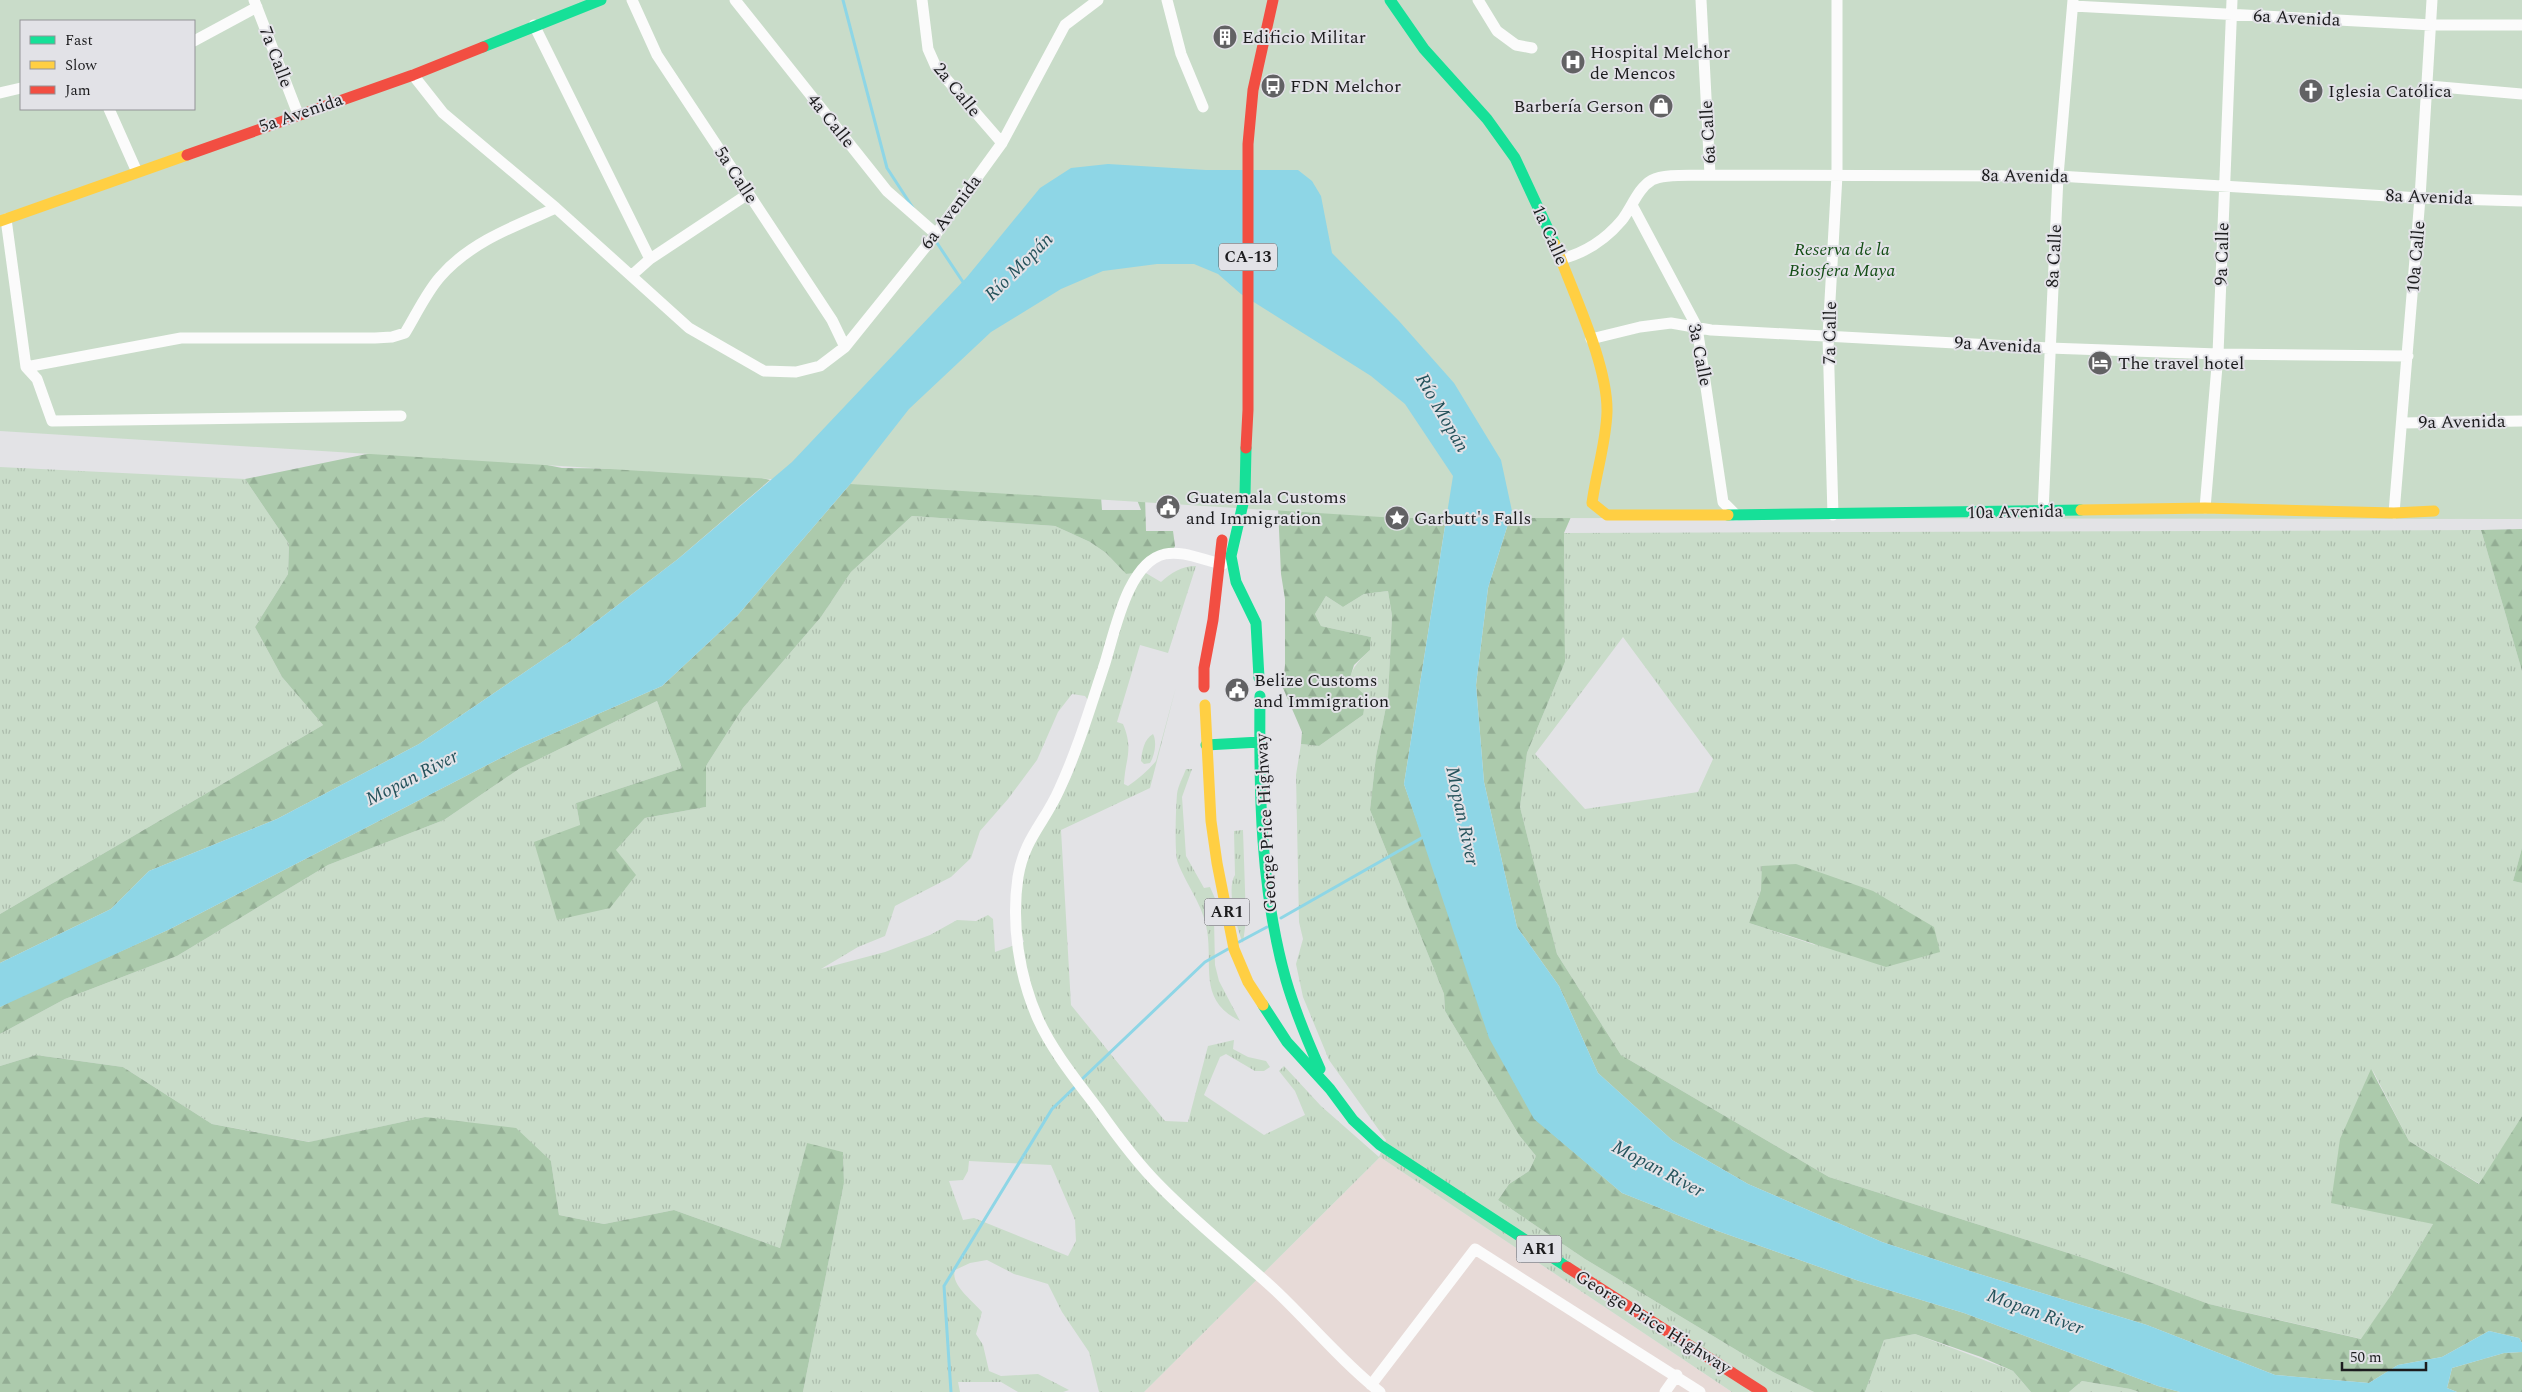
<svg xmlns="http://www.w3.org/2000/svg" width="2522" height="1392" viewBox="0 0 2522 1392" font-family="Spectral,serif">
<defs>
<pattern id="grass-tufts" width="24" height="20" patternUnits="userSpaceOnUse" patternTransform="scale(1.25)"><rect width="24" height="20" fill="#c9dcc9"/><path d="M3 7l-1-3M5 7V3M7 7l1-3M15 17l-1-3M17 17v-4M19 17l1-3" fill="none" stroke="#acbcac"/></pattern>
<pattern id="forest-firs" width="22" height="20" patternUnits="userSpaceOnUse" patternTransform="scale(1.25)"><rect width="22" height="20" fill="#accaac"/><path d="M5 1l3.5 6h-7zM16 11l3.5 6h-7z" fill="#93ad94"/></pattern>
</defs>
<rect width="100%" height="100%" fill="#e3e3e6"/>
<path fill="#e7dad7" d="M 1380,1157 L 1732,1392 L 1144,1392 Z"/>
<path fill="url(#grass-tufts)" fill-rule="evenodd" d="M 0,467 L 245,479 L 289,544 L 288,574 L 255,627 L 282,677 L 323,725 L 0,914 Z
M 912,516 L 1055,526 L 1090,542 L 1106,553 L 1126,574 L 1139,569 L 1161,582 C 1171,573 1181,566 1196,566 L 1168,653 L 1140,645 L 1117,722 L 1123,724 C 1134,750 1125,759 1124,784 L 1128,786 C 1138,779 1148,771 1156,761 L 1176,687 L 1150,788 L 1061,830 L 1071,1005 L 1165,1121 L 1188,1122 L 1208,1046 L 1234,1040 L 1233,1049 L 1248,1057 L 1266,1061 L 1270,1067 L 1264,1071 L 1255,1071 L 1226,1054 L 1220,1057 L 1204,1095 L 1264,1135 L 1305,1115 L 1295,1091 L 1279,1071 L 1284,1066 L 1321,1106 L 1379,1157 L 1386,1140 L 1329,1060 L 1303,997 L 1296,964 L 1303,939 L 1299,922 L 1296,775 L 1301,744 L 1319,746 L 1363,715 C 1349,682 1341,677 1370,650 L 1371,637 L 1321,626 L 1315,614 L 1326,596 L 1343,607 L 1364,594 L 1388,591 L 1392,616 L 1388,697 L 1376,756 L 1370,810 L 1444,994 L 1445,1011 L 1519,1135 L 1536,1156 L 1529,1171 L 1509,1184 L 1498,1200 L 1585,1259 L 1773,1372 L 1814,1392 L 1732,1392 L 1380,1157 L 1144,1392 L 1099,1392 L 1089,1352 L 1062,1312 L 1048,1284 L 1014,1274 L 987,1260 L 970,1263 L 955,1270 C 950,1285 973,1301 982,1312 L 976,1334 L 983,1345 L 989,1371 L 1001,1376 L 1038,1374 L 1069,1390 L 1063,1392 L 1018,1392 L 1001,1382 L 958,1382 L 960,1392 L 803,1392 L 844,1183 L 843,1152 L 807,1144 L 780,1248 L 674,1210 L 604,1224 L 559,1215 L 551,1161 L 425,1117 L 310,1142 L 212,1124 L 123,1067 L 36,1055 L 0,1066 L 0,1034 L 65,999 L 177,956 L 328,865 L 444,820 L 519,769 L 657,701 L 682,768 L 576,803 L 580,825 L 616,850 L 645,818 L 706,807 L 706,766 L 743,708 L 821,617 L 851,572 ZM 1072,694 L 1085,696 L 1092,706 C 1086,742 1074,775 1056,807 C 1049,819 1039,830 1032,842 C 1013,872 1013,909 1024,942 L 995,952 L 993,919 L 988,915 L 976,921 L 957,920 L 930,935 L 885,952 L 821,969 L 858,947 L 885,936 L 895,906 L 951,877 L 971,858 L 980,831 L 1008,799 L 1037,760 L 1058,712 ZM 969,1161 L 1051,1165 L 1075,1220 L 1076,1241 L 1068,1256 L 974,1218 L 963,1220 L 949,1181 L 963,1180 L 968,1171 Z
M 2481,530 L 2522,671 L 2522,848 L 2513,881 L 2522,883 L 2522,1116 L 2480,1184 L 2409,1141 L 2372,1069 L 2433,1224 L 2391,1295 L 2362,1339 L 2209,1304 L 2087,1259 L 1829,1177 L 1621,1055 L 1557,954 L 1520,807 L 1527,753 L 1565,662 L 1564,533 ZM 1623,637 L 1713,759 L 1698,792 L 1585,809 L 1535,754 ZM 1761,890 L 1815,945 L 1749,923 Z
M 1153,734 C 1157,741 1155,755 1150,763 L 1144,764 L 1141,761 C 1142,751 1144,739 1153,734 Z
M 1186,769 L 1192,769 L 1182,797 L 1186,856 L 1204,888 L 1210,887 L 1221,912 L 1214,919 L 1215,965 L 1219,981 L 1240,1021 C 1198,1000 1213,968 1207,930 C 1203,905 1187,886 1178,863 C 1174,854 1176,806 1177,794 C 1178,786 1183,777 1186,769 Z
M 1243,830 L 1246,920 L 1243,943 C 1237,929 1226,888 1235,875 L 1234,831 Z
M 1915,1334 L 2013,1371 L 2031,1392 L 1865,1392 L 1884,1340 Z
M 2082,1381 L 2130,1389 L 2139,1392 L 2069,1392 Z"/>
<path fill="url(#forest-firs)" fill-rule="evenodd" d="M 1157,264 L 1194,264 L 1218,274 L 1241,294 L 1238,349 L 1212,311 L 1201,321 L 1184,345 L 1181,378 L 1169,379 L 1165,318 L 1113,318 L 1097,382 L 1097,392 L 1123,394 L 1122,420 L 1131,439 L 1131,452 L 1137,452 L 1137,470 L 1133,470 L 1133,476 L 1139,478 L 1136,482 L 1145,496 L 1146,531 L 1173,531 L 1175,546 L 1173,550 L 1158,554 L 1133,573 L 1126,574 L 1106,553 L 1090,542 L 1055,526 L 912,516 L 851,572 L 821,617 L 743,708 L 706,766 L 706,807 L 645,818 L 616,850 L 636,875 L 610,908 L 557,920 L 534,842 L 580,825 L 576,803 L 682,768 L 657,701 L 519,769 L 444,820 L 328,865 L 177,956 L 65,999 L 0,1034 L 0,1007 L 15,999 L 170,929 L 520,748 L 662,686 L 737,616 L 852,482 L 909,409 L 991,332 L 1061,289 L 1103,271 ZM 1130,482 L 1141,510 L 1102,510 L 1100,483 Z
M 430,441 L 562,468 L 728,470 L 770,480 L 678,559 L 572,640 L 419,744 L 277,819 L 149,871 L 111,909 L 0,963 L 0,914 L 323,725 L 282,677 L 255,627 L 288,574 L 289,544 L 245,479 Z
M 1453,476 L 1404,784 L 1440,887 L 1535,1119 L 1622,1193 L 1715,1230 L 1859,1281 L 1964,1313 L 2158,1386 L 2180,1392 L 2139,1392 L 2130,1389 L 2082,1381 L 2069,1392 L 2031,1392 L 2013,1371 L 1981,1357 L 1915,1334 L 1884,1340 L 1865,1392 L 1814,1392 L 1773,1372 L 1585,1259 L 1498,1200 L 1509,1184 L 1529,1171 L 1536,1156 L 1519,1135 L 1445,1011 L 1444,994 L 1370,810 L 1376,756 L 1388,697 L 1392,616 L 1388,591 L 1364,594 L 1343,607 L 1326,596 L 1315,614 L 1321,626 L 1371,637 L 1370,650 L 1354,665 L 1349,681 L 1366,696 L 1363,715 L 1319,746 L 1301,744 L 1302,732 L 1283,688 L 1285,665 L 1285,599 L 1281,574 L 1278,507 Z
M 1588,478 L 1564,533 L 1565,662 L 1527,753 L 1520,807 L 1557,954 L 1621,1055 L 1829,1177 L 2087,1259 L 2209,1304 L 2361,1339 L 2391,1295 L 2433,1224 L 2331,1203 L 2340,1139 L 2371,1069 L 2409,1141 L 2479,1184 L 2522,1116 L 2522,1343 L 2519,1338 L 2489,1331 L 2442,1357 L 2398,1365 L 2369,1383 L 2275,1375 L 2147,1325 L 1976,1273 L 1882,1242 L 1748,1184 L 1672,1140 L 1598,1073 L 1559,986 L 1517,927 L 1484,782 L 1476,685 L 1488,588 L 1512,511 Z
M 2522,529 L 2522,671 L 2481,530 Z
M 2522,848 L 2522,883 L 2513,881 Z
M 1796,864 L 1873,891 L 1934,927 L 1940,952 L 1886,967 L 1749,923 L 1761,890 L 1762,866 Z
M 36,1055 L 123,1067 L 212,1124 L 309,1142 L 425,1117 L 516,1128 L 551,1161 L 559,1215 L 604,1224 L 674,1210 L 780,1248 L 807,1143 L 843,1152 L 844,1183 L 803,1392 L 0,1392 L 0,1066 Z
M 2522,1352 L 2522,1392 L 2457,1392 L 2447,1388 L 2452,1368 L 2504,1353 Z"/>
<path fill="#c9dcc9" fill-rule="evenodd" d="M 0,0 L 2522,0 L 2522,519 L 1397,518 L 0,431 ZM 21,21 L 194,21 L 194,109 L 21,109 Z"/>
<path fill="#8ed6e6" d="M 1108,164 L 1206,170 L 1298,170 L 1312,181 L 1321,196 L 1332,253 L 1399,321 L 1454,383 L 1501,460 L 1512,511 L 1488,588 L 1476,685 L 1484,782 L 1517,927 L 1559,986 L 1598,1073 L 1672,1140 L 1748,1184 L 1882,1242 L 1976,1273 L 2147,1325 L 2275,1375 L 2369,1383 L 2398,1365 L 2442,1357 L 2489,1331 L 2519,1338 L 2522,1343 L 2522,1352 L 2504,1353 L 2452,1368 L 2447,1388 L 2457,1392 L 2180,1392 L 2158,1386 L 1964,1313 L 1859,1281 L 1715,1230 L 1622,1193 L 1534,1119 L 1489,1038 L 1404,784 L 1453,476 L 1405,404 L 1371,376 L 1241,294 L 1218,274 L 1194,264 L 1157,264 L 1103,271 L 1061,289 L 991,332 L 909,409 L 852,482 L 737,616 L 662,686 L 520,748 L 170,929 L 0,1007 L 0,963 L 111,909 L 149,871 L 277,819 L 419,744 L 572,640 L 678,559 L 792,462 L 967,277 L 1040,188 L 1071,168 Z"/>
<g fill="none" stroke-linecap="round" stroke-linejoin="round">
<path stroke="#8ed6e6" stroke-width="3" d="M 843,0 L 887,168 L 913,208
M 935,240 L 965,285
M 1281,918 L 1425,836
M 1239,942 L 1267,927
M 1080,1081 L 1205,962 L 1228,949
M 951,1392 L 944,1286 L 1052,1109 L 1076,1086"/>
<path stroke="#fbfbfb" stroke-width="11" d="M 254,0 L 298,114
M 632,0 L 657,55 L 832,320 L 845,347
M 735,0 L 887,191 L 936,234
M 922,0 L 928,49 L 936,67 L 1002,143
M 1167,0 L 1181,54 L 1203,107
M 1478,0 L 1497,31 L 1516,45 L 1532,48
M 1701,0 L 1710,175
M 2073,6 L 2432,25 L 2522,25
M 534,25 L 650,259
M 194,41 L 257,7
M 413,75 L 443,113 L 556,208 L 689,328 L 764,371 L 796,372 L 820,366 L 845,347 L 936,234 L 1002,143 L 1065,25 L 1098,0
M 2429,86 L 2522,94
M 0,93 L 21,88
M 109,109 L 137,172
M 1632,205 L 1697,327 L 1723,502 L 1736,515
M 6,219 L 26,367 L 37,379 L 52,421 L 401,416
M 1561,259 C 1585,253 1606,239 1622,220 C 1632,207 1638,188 1652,180 C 1665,173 1695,176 1710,175 L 2058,176 L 2420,198 L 2522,201
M 632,275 L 650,259 L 748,194
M 1591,339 L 1640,327 L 1671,323 L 1711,330 L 2049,348 L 2218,354 L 2408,356
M 26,367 L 181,338 L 375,338 L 392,337 L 405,333 C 416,315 426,293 440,277 C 470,242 515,226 556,208
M 2402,423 L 2522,421
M 2205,508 L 2218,354 L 2232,0
M 2043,512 L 2058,176 L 2073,0
M 2394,513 L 2420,198 L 2432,0
M 1833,515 L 1828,336 L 1837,175 L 1837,0
M 1223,564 C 1205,561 1183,550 1165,554 C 1128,562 1115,631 1105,663 C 1091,705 1078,749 1059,790 C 1045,822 1024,839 1018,877 C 1011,924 1019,976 1038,1019 C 1053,1052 1077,1081 1098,1109 C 1117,1136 1136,1162 1159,1185 C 1195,1222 1237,1255 1275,1290 C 1310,1323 1342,1362 1380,1392
M 1371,1385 L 1475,1249 L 1700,1392
M 1665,1392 L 1677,1375"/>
<path stroke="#16e098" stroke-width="11" d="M 1390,0 L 1424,49 L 1487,119 L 1515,158 L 1555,244
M 483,47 L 601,0
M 1246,448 L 1245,495 L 1231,556 L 1236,582 L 1256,623 L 1259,678
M 1728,515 L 2081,510
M 1260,696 C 1259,791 1260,888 1286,980 C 1295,1011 1307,1040 1320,1069
M 1206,745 L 1260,742
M 1263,1005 L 1287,1042 L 1330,1089 L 1353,1120 L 1380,1145 L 1567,1267"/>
<path stroke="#ffcf43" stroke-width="11" d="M 0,221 L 187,155
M 1555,244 C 1572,291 1608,364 1607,412 C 1606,443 1596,473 1592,503 L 1607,515 L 1728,515
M 2081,510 L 2205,508 L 2394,513 L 2434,511
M 1205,705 L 1211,821 L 1217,863 L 1234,949 L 1248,982 L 1263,1005"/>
<path stroke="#f24e42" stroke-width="11" d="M 187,155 L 413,75 L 483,47
M 1246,448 L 1248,410 L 1248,144 L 1253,90 L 1273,0
M 1204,687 L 1204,668 L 1213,620 L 1222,540
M 1567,1267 L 1762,1392"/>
</g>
<defs>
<symbol id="building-disc" viewBox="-11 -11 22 22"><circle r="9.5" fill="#626264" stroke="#e2e2e7"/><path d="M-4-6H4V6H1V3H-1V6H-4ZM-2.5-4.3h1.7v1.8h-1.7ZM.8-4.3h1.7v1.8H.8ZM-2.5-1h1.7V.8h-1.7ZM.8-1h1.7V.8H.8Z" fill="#fff"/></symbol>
<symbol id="hospital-disc" viewBox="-11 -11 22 22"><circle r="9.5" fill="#626264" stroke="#e2e2e7"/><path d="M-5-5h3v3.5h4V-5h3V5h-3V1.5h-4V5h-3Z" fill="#fff"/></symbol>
<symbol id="bus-disc" viewBox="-11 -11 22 22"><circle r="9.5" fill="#626264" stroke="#e2e2e7"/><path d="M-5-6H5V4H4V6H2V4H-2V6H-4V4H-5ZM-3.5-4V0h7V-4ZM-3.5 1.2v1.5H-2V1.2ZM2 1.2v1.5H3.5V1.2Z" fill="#fff"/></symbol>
<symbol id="church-disc" viewBox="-11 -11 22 22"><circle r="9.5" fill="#626264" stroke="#e2e2e7"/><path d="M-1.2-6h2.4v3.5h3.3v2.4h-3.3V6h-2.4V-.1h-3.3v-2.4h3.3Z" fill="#fff"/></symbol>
<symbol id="shop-disc" viewBox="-11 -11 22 22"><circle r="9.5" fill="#626264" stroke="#e2e2e7"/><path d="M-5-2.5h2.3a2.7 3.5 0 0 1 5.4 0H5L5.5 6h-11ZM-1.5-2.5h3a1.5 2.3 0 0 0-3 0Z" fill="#fff"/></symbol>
<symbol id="hotel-disc" viewBox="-11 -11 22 22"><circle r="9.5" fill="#626264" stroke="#e2e2e7"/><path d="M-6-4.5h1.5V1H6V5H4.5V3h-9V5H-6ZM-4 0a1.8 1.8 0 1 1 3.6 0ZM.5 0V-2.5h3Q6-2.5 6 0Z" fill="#fff"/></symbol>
<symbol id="civic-disc" viewBox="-11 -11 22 22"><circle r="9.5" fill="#626264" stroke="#e2e2e7"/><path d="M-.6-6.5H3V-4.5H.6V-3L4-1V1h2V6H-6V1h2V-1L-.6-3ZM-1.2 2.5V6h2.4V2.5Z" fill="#fff"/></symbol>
<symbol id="sight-disc" viewBox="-11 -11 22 22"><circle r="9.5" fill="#626264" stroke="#e2e2e7"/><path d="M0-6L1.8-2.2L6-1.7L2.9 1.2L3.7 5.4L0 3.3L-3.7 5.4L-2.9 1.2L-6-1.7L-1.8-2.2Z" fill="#fff"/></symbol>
</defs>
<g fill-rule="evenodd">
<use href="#building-disc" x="1211" y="23" width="28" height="28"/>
<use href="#hospital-disc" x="1559" y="48" width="28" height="28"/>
<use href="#bus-disc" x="1259" y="72" width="28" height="28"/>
<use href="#church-disc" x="2297" y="77" width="28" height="28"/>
<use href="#shop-disc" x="1647" y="92" width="28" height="28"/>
<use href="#hotel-disc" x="2086" y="349" width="28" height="28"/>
<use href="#civic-disc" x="1154" y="493" width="28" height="28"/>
<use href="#sight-disc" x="1383" y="504" width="28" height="28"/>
<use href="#civic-disc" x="1223" y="676" width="28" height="28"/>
</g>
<g text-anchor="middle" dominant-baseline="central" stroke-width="4" stroke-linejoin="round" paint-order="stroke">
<g fill="#e2e2e7" stroke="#57575a" stroke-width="1">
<rect x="1219" y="243.5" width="58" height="27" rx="4"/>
<rect x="1204.5" y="898.5" width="45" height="27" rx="4"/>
<rect x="1516.5" y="1235.5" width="45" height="27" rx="4"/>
</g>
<g font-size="16" font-weight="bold" fill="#1c1c1e">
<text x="1248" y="257">CA-13</text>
<text x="1227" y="912">AR1</text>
<text x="1539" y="1249">AR1</text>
</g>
<g font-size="18" fill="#1c1c1e" stroke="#e2e2e7">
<text transform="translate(2297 18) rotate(3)">6a Avenida</text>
<text transform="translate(276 57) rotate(69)">7a Calle</text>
<text transform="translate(957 90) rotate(51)">2a Calle</text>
<text transform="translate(301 113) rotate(-19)">5a Avenida</text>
<text transform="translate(831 121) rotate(51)">4a Calle</text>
<text transform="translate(1708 132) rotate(-93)">6a Calle</text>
<text transform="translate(736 175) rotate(57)">5a Calle</text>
<text transform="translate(2025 176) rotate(1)">8a Avenida</text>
<text transform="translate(2429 197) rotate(2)">8a Avenida</text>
<text transform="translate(951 212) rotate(-53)">6a Avenida</text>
<text transform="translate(1550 235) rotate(66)">1a Calle</text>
<text transform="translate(2222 254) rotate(-88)">9a Calle</text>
<text transform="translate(2054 256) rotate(-87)">8a Calle</text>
<text transform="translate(2416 257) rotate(-85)">10a Calle</text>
<text transform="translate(1830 333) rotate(-89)">7a Calle</text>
<text transform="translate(1998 345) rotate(3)">9a Avenida</text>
<text transform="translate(1700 355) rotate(79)">3a Calle</text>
<text transform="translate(2462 422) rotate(-1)">9a Avenida</text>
<text transform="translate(2015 512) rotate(-1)">10a Avenida</text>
<text transform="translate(1266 823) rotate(-93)">George Price Highway</text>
<text transform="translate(1653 1322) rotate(32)">George Price Highway</text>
</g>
<g font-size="18" fill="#1c1c1e" stroke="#e2e2e7" text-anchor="start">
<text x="1242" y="37">Edificio Militar</text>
<text x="1590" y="52">Hospital Melchor<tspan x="1590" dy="21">de Mencos</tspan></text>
<text x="1290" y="86">FDN Melchor</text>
<text x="2328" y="91">Iglesia Católica</text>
<text x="1644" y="106" text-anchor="end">Barbería Gerson</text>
<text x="2118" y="363">The travel hotel</text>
<text x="1186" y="497">Guatemala Customs<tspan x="1186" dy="21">and Immigration</tspan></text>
<text x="1414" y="518">Garbutt's Falls</text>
<text x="1254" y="680">Belize Customs<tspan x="1254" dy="21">and Immigration</tspan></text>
</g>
<g font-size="18" font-style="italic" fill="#144e16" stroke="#e2e2e7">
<text x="1842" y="249">Reserva de la<tspan x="1842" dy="21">Biosfera Maya</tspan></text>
</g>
<g font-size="19" font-style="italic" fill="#24525b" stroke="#e2e2e7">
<text transform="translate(1019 267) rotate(-45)">Río Mopán</text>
<text transform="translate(1442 413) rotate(60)">Río Mopán</text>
<text transform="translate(412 778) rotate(-27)">Mopan River</text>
<text transform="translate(1462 816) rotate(78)">Mopan River</text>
<text transform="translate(1658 1169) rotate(28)">Mopan River</text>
<text transform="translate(2035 1312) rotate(20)">Mopan River</text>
</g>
</g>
<rect x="20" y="20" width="175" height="90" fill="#e2e2e7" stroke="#939397"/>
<rect x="30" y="36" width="25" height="8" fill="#16e098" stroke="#939397"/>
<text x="65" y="45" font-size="15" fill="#1c1c1e">Fast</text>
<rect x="30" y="61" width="25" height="8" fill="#ffcf43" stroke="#939397"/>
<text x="65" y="70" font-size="15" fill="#1c1c1e">Slow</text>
<rect x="30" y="86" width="25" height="8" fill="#f24e42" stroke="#939397"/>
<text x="65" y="95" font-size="15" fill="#1c1c1e">Jam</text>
<path d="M2342 1362v8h84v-8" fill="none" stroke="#1c1c1e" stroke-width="2.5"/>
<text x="2350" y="1362" font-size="15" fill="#1c1c1e" stroke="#e2e2e7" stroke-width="4" paint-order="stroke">50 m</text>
</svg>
